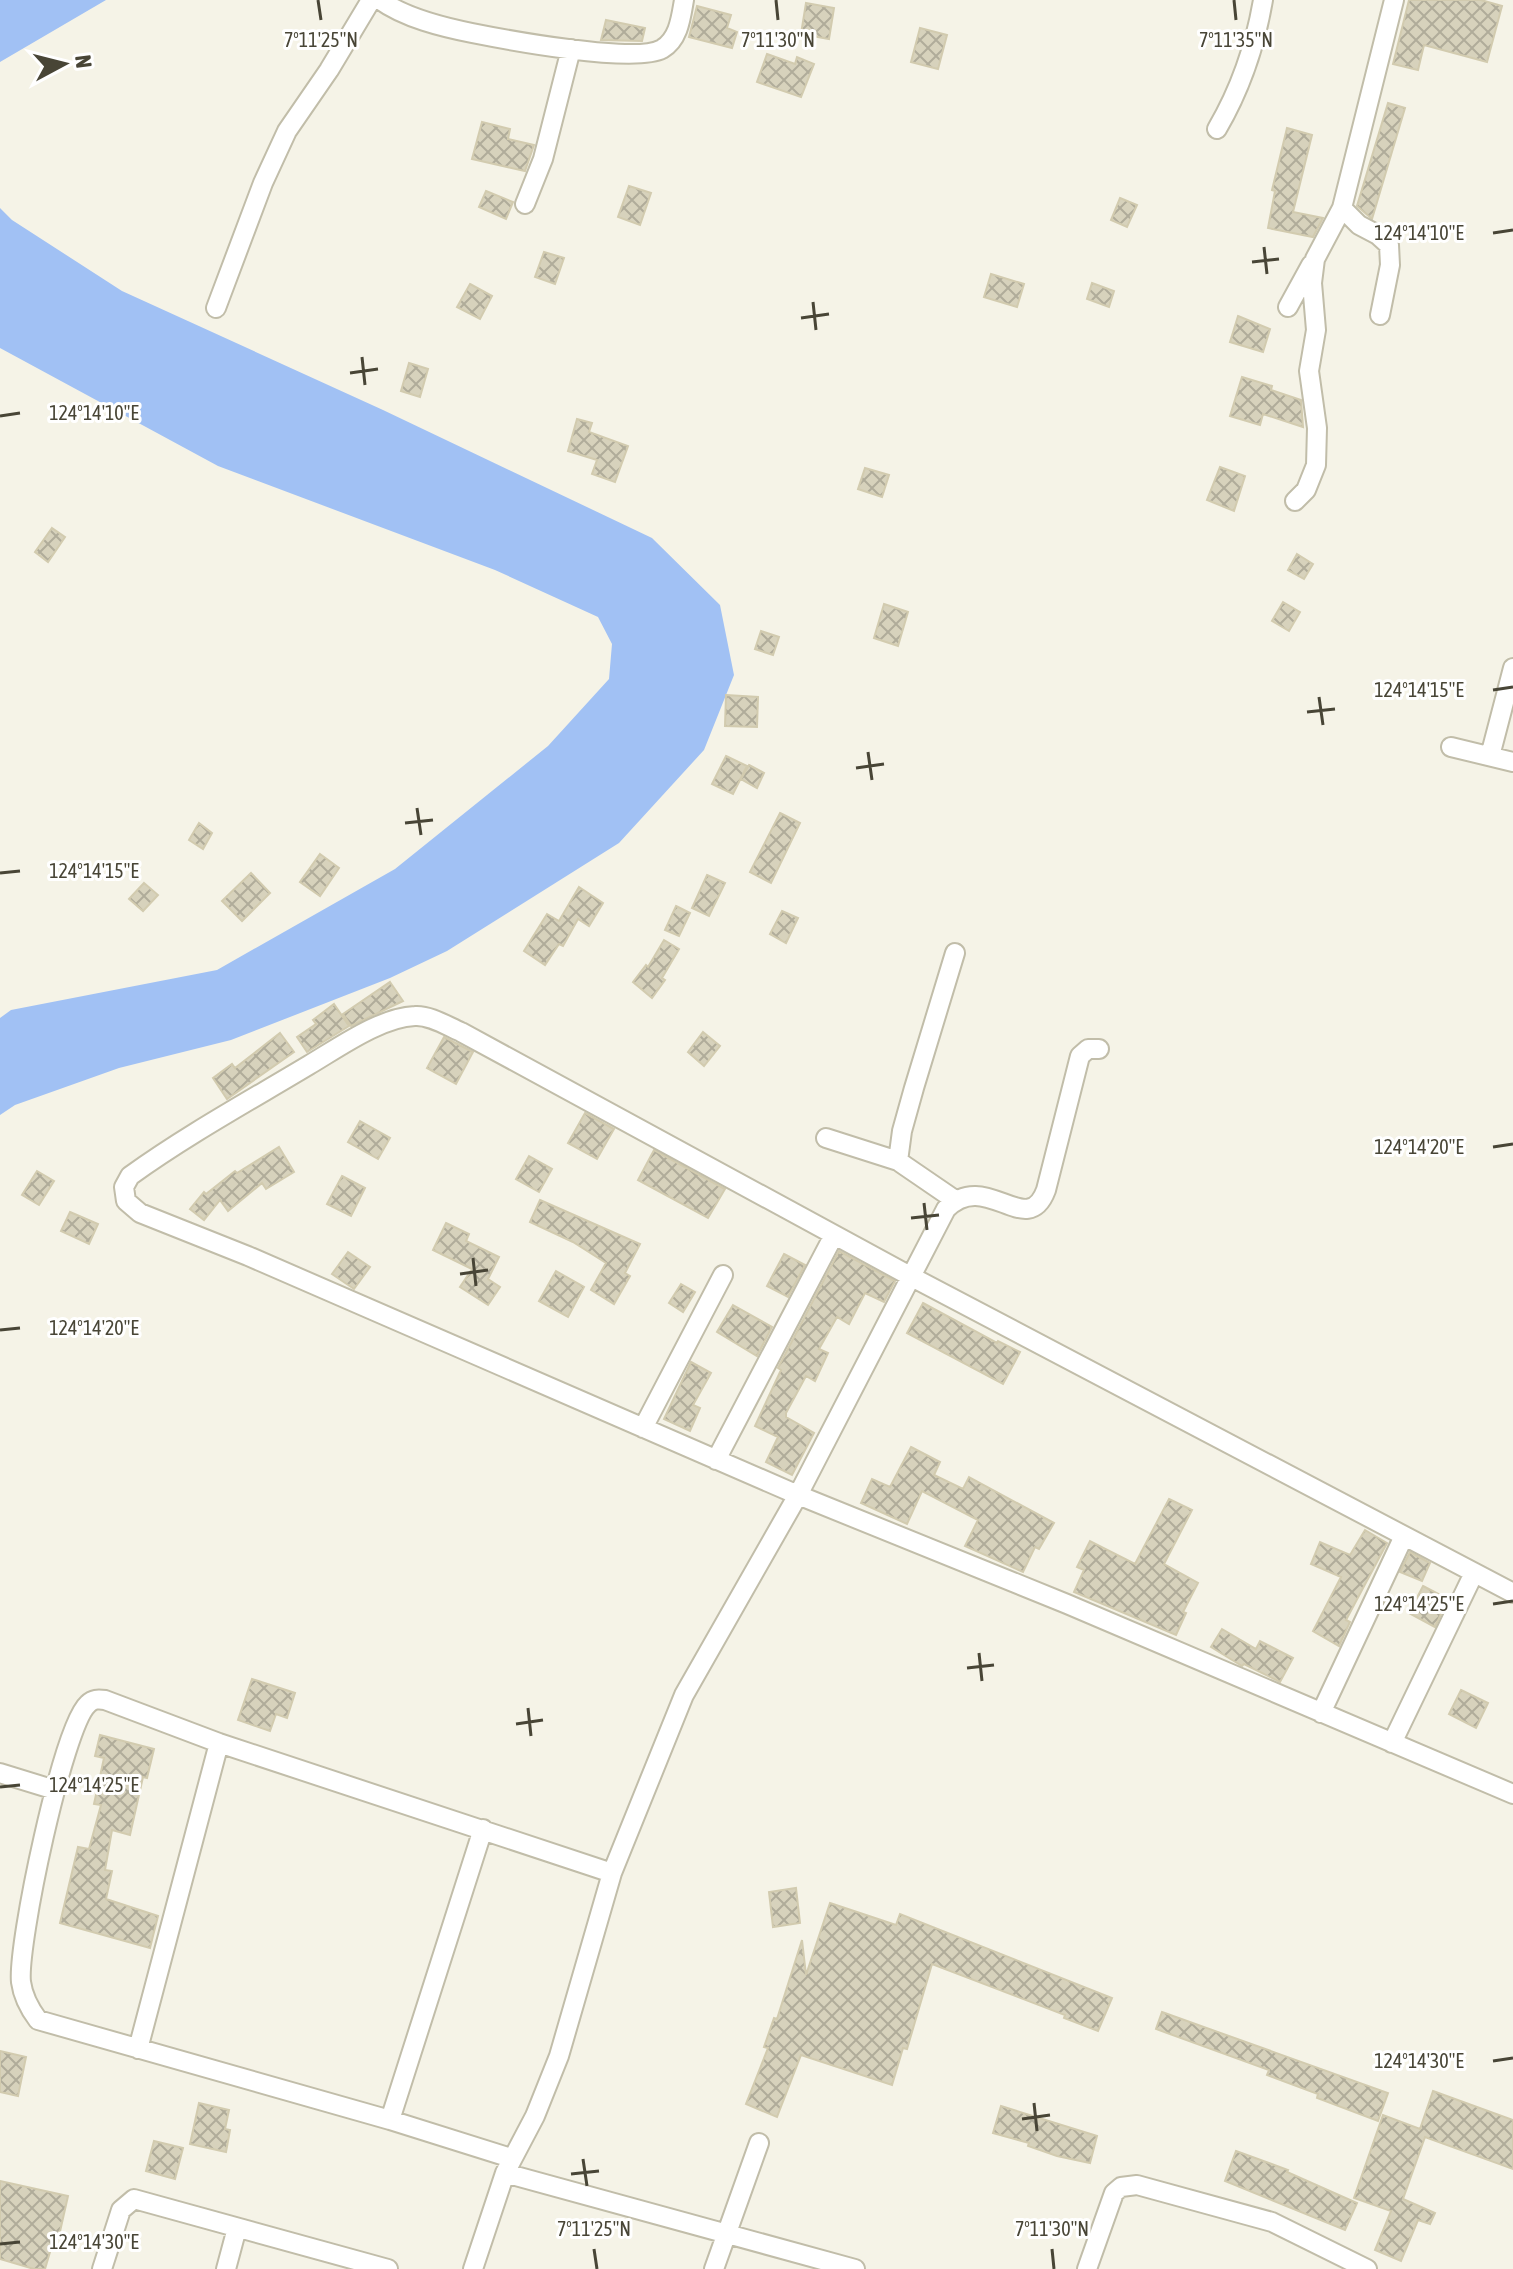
<svg xmlns="http://www.w3.org/2000/svg" width="1513" height="2269" viewBox="0 0 1513 2269" font-family="'Asap Condensed',sans-serif">
<defs>
<pattern id="building-cross-hatch" width="8" height="8" patternUnits="userSpaceOnUse" patternTransform="scale(2)"><rect width="8" height="8" fill="#d7d2bc"/><path d="M0 0l8 8M0 8l8-8" fill="none" stroke="#b0ac9a"/></pattern>
</defs>
<rect width="100%" height="100%" fill="#f5f3e7"/>
<path fill="#a1c1f4" d="M 0,0 L 106,0 L 0,62 Z
M 0,208 L 12,220 L 122,291 L 383,410 L 652,538 L 720,605 L 734,675 L 704,750 L 619,843 L 447,951 L 390,978 L 231,1040 L 119,1068 L 15,1105 L 0,1115 L 0,1018 L 11,1010 L 217,970 L 395,869 L 548,746 L 609,679 L 612,644 L 598,617 L 495,570 L 218,466 L 0,348 Z"/>
<path fill="url(#building-cross-hatch)" stroke="#d2cbaf" stroke-width="2" d="M 1409,0 L 1481,0 L 1502,6 L 1487,62 L 1424,45 L 1418,70 L 1393,64 Z
M 806,3 L 834,8 L 829,39 L 801,34 Z
M 697,6 L 731,15 L 727,28 L 737,32 L 732,48 L 689,37 Z
M 606,20 L 645,28 L 642,41 L 601,40 Z
M 920,28 L 947,35 L 938,69 L 911,62 Z
M 767,54 L 795,64 L 797,57 L 814,64 L 801,97 L 757,82 Z
M 1388,103 L 1405,108 L 1372,219 L 1357,206 Z
M 482,122 L 510,129 L 508,139 L 534,145 L 525,171 L 472,159 Z
M 1287,128 L 1312,135 L 1293,212 L 1323,218 L 1313,237 L 1268,228 L 1275,191 L 1272,190 Z
M 629,186 L 651,193 L 640,225 L 618,217 Z
M 486,191 L 513,202 L 506,219 L 479,207 Z
M 1120,198 L 1137,205 L 1127,227 L 1111,220 Z
M 544,252 L 564,258 L 555,284 L 535,277 Z
M 991,274 L 1024,284 L 1017,307 L 984,297 Z
M 1092,283 L 1114,291 L 1109,307 L 1087,299 Z
M 470,284 L 492,296 L 480,319 L 457,307 Z
M 1238,316 L 1270,329 L 1263,352 L 1230,342 Z
M 409,363 L 428,369 L 420,397 L 401,391 Z
M 1242,377 L 1272,386 L 1271,390 L 1301,400 L 1303,427 L 1263,414 L 1260,425 L 1230,416 Z
M 577,419 L 592,423 L 589,432 L 628,446 L 615,482 L 592,474 L 597,460 L 568,451 Z
M 1220,467 L 1245,476 L 1234,511 L 1207,500 Z
M 865,468 L 889,475 L 882,497 L 858,489 Z
M 52,528 L 65,537 L 48,562 L 35,552 Z
M 1297,554 L 1313,564 L 1304,579 L 1288,570 Z
M 1283,602 L 1300,612 L 1289,631 L 1272,621 Z
M 884,604 L 908,612 L 898,646 L 874,638 Z
M 761,631 L 779,637 L 773,655 L 755,649 Z
M 726,695 L 758,697 L 757,727 L 725,726 Z
M 726,756 L 747,766 L 733,794 L 712,784 Z
M 749,765 L 764,773 L 757,788 L 741,779 Z
M 780,813 L 800,823 L 771,883 L 750,872 Z
M 199,823 L 212,833 L 203,849 L 189,840 Z
M 320,854 L 339,868 L 320,896 L 300,882 Z
M 251,873 L 270,893 L 242,921 L 222,901 Z
M 707,875 L 725,883 L 709,916 L 692,908 Z
M 144,883 L 158,895 L 143,911 L 129,899 Z
M 579,887 L 603,903 L 589,926 L 578,919 L 563,946 L 559,944 L 545,965 L 524,951 L 547,914 L 559,921 Z
M 676,906 L 690,913 L 679,936 L 665,930 Z
M 782,911 L 798,918 L 786,943 L 770,934 Z
M 664,940 L 679,949 L 662,978 L 665,980 L 652,998 L 633,982 L 646,965 L 648,967 Z
M 390,982 L 403,1001 L 351,1026 L 343,1014 Z
M 334,1004 L 349,1026 L 307,1052 L 297,1037 L 316,1024 L 313,1020 Z
M 703,1032 L 720,1046 L 704,1066 L 688,1052 Z
M 280,1033 L 294,1052 L 227,1099 L 213,1078 L 232,1064 L 235,1068 Z
M 444,1037 L 473,1052 L 456,1084 L 427,1068 Z
M 585,1113 L 614,1129 L 597,1159 L 568,1143 Z
M 360,1121 L 390,1138 L 378,1159 L 348,1142 Z
M 279,1147 L 294,1172 L 266,1189 L 262,1183 L 228,1211 L 220,1200 L 204,1220 L 190,1209 L 204,1192 L 206,1194 L 235,1171 L 237,1173 Z
M 654,1150 L 725,1189 L 708,1218 L 638,1180 Z
M 529,1156 L 552,1169 L 539,1192 L 516,1179 Z
M 37,1171 L 54,1181 L 39,1205 L 22,1195 Z
M 342,1176 L 365,1188 L 351,1216 L 327,1204 Z
M 540,1200 L 640,1244 L 625,1273 L 630,1276 L 614,1304 L 591,1290 L 606,1263 L 573,1242 L 530,1222 Z
M 70,1212 L 98,1224 L 89,1244 L 61,1231 Z
M 446,1223 L 469,1234 L 466,1241 L 499,1257 L 488,1279 L 500,1287 L 488,1305 L 460,1287 L 472,1269 L 433,1250 Z
M 839,1251 L 895,1281 L 884,1302 L 865,1293 L 849,1324 L 837,1317 L 819,1349 L 828,1353 L 815,1381 L 806,1376 L 786,1413 L 786,1417 L 814,1433 L 792,1475 L 766,1462 L 778,1437 L 755,1426 L 781,1370 L 778,1368 Z
M 348,1252 L 370,1267 L 354,1289 L 332,1274 Z
M 784,1254 L 805,1265 L 788,1297 L 767,1286 Z
M 556,1271 L 584,1287 L 568,1317 L 539,1301 Z
M 681,1284 L 695,1292 L 683,1312 L 669,1303 Z
M 923,1303 L 997,1343 L 998,1341 L 1020,1352 L 1003,1384 L 907,1333 Z
M 733,1305 L 772,1327 L 757,1356 L 717,1332 Z
M 691,1362 L 711,1373 L 693,1405 L 700,1408 L 690,1431 L 664,1419 Z
M 911,1447 L 940,1462 L 934,1475 L 963,1489 L 969,1477 L 1054,1523 L 1039,1549 L 1035,1547 L 1023,1572 L 965,1546 L 978,1520 L 922,1491 L 907,1524 L 861,1503 L 872,1479 L 890,1487 Z
M 1169,1499 L 1192,1510 L 1164,1564 L 1198,1583 L 1183,1612 L 1186,1613 L 1176,1635 L 1074,1592 L 1084,1570 L 1077,1567 L 1090,1541 L 1135,1564 Z
M 1365,1530 L 1387,1543 L 1346,1620 L 1350,1622 L 1339,1646 L 1313,1631 L 1341,1577 L 1311,1564 L 1320,1542 L 1350,1555 Z
M 1410,1552 L 1430,1563 L 1422,1581 L 1400,1572 Z
M 1423,1586 L 1448,1599 L 1435,1627 L 1409,1613 Z
M 1222,1629 L 1256,1649 L 1260,1641 L 1293,1658 L 1280,1682 L 1244,1664 L 1242,1666 L 1237,1663 L 1211,1647 Z
M 252,1679 L 295,1693 L 287,1718 L 276,1714 L 270,1731 L 238,1720 Z
M 1461,1690 L 1488,1703 L 1476,1728 L 1449,1714 Z
M 100,1735 L 154,1749 L 147,1778 L 143,1777 L 130,1835 L 112,1830 L 105,1870 L 112,1871 L 106,1899 L 158,1916 L 150,1948 L 60,1923 L 78,1847 L 89,1849 L 101,1805 L 94,1804 L 104,1758 L 95,1756 Z
M 796,1888 L 800,1923 L 773,1927 L 769,1892 Z
M 830,1903 L 896,1925 L 900,1914 L 1112,1998 L 1098,2031 L 1064,2018 L 1065,2015 L 932,1964 L 907,2049 L 903,2048 L 892,2085 L 801,2055 L 777,2117 L 746,2104 L 768,2048 L 764,2047 L 774,2018 L 777,2019 L 802,1940 L 806,1975 Z
M 1162,2012 L 1388,2093 L 1378,2121 L 1317,2098 L 1318,2094 L 1267,2075 L 1269,2070 L 1156,2029 Z
M 0,2051 L 26,2057 L 18,2096 L 0,2092 Z
M 1433,2091 L 1513,2120 L 1513,2169 L 1425,2137 L 1403,2199 L 1435,2213 L 1430,2224 L 1418,2220 L 1401,2261 L 1375,2250 L 1391,2211 L 1354,2198 L 1383,2115 L 1420,2129 Z
M 199,2103 L 229,2110 L 225,2129 L 230,2130 L 226,2152 L 190,2144 Z
M 1001,2106 L 1097,2136 L 1090,2163 L 1057,2156 L 1028,2146 L 1029,2143 L 993,2133 Z
M 154,2141 L 183,2148 L 175,2179 L 146,2171 Z
M 1236,2151 L 1288,2170 L 1287,2172 L 1357,2203 L 1345,2230 L 1225,2181 Z
M 0,2181 L 68,2196 L 59,2236 L 55,2235 L 45,2269 L 34,2269 L 0,2259 Z"/>
<g fill="none" stroke-linecap="round" stroke-linejoin="round">
<defs>
<path id="minor" d="M 380,0 C 405,18 442,27 472,33 C 507,40 635,64 662,49 C 679,39 681,17 684,0
M 1217,129 C 1241,88 1255,47 1263,0
M 525,204 L 543,159 L 571,49
M 1342,208 L 1359,225 L 1378,235 L 1389,245 L 1390,265 L 1380,315
M 1288,307 L 1311,265
M 216,308 L 263,183 L 287,131 L 329,70 L 371,0
M 1295,501 L 1306,490 L 1316,465 L 1317,428 L 1309,371 L 1316,330 L 1312,283 L 1315,259 L 1342,208 L 1394,0
M 1451,747 L 1513,762
M 1490,756 L 1513,668
M 826,1138 L 898,1161 L 955,1200
M 898,1161 L 902,1131 L 914,1088 L 955,953
M 643,1428 L 723,1275
M 716,1460 L 834,1235
M 1513,1593 L 910,1276 L 461,1032 C 447,1026 430,1015 415,1016 C 381,1017 338,1048 309,1065 C 249,1101 187,1135 130,1176 L 124,1187 L 126,1201 L 140,1213 L 248,1256 L 798,1495 L 1067,1604 L 1513,1794
M 1321,1713 L 1404,1536
M 1392,1743 L 1474,1573
M 0,1773 L 55,1790
M 138,2049 L 219,1743
M 390,2120 L 483,1829
M 511,2158 L 390,2120 L 38,2020 C 29,2008 23,1997 21,1982 C 17,1945 63,1726 88,1704 C 93,1699 98,1699 105,1700 L 219,1743 L 612,1873
M 505,2173 L 855,2269
M 102,2269 L 121,2210 L 134,2199 L 388,2269
M 226,2269 L 237,2228
M 473,2269 L 505,2173 L 535,2116 L 559,2056 L 612,1873 L 684,1695 L 798,1495 L 946,1209 C 986,1168 1027,1241 1046,1190 L 1080,1056 L 1088,1049 L 1099,1049
M 714,2269 L 759,2143
M 1087,2269 L 1114,2193 L 1121,2187 L 1137,2185 L 1272,2222 L 1367,2269"/>
</defs>
<use href="#minor" stroke="#c1bda9" stroke-width="22"/>
<use href="#minor" stroke="#fff" stroke-width="18"/>
</g>
<path fill="none" stroke="#484536" stroke-width="3" d="M 318,0 L 321,20M 776,0 L 778,20M 1234,0 L 1236,20M 1493,233 L 1513,230M 1264,247 L 1267,274M 1252,262 L 1279,259M 813,302 L 816,330M 801,318 L 829,314M 362,357 L 365,385M 350,373 L 378,369M 0,416 L 20,413M 1493,690 L 1513,687M 1319,697 L 1323,725M 1307,712 L 1335,709M 868,752 L 872,780M 856,768 L 884,764M 417,808 L 421,835M 405,823 L 433,820M 0,873 L 20,871M 1493,1147 L 1513,1144M 924,1203 L 927,1230M 911,1218 L 939,1215M 473,1258 L 476,1286M 460,1274 L 488,1270M 0,1330 L 20,1328M 1493,1604 L 1513,1601M 979,1653 L 982,1681M 967,1668 L 994,1665M 528,1708 L 531,1736M 516,1724 L 543,1720M 0,1787 L 20,1785M 1493,2061 L 1513,2058M 1034,2103 L 1037,2131M 1022,2119 L 1050,2115M 583,2159 L 587,2186M 571,2174 L 599,2171M 0,2244 L 20,2242M 594,2249 L 597,2269M 1052,2249 L 1054,2269"/>
<g font-size="20" text-anchor="middle" fill="#484536" stroke="#fff" stroke-width="6" stroke-linejoin="round" paint-order="stroke">
<text x="321" y="47">7°11'25"N</text>
<text x="778" y="47">7°11'30"N</text>
<text x="1236" y="47">7°11'35"N</text>
<text x="1419" y="240">124°14'10"E</text>
<text x="94" y="420">124°14'10"E</text>
<text x="1419" y="697">124°14'15"E</text>
<text x="94" y="878">124°14'15"E</text>
<text x="1419" y="1154">124°14'20"E</text>
<text x="94" y="1335">124°14'20"E</text>
<text x="1419" y="1611">124°14'25"E</text>
<text x="94" y="1792">124°14'25"E</text>
<text x="1419" y="2068">124°14'30"E</text>
<text x="594" y="2236">7°11'25"N</text>
<text x="1052" y="2236">7°11'30"N</text>
<text x="94" y="2249">124°14'30"E</text>
</g>
<g transform="translate(64 64) rotate(83)" stroke="#ffffff" stroke-width="6" paint-order="stroke">
<path d="M0-6L14 30L0 20L-14 30Z" fill="#484536"/>
<text y="-12" font-size="22" font-weight="bold" text-anchor="middle" fill="#484536">N</text>
</g>
</svg>
